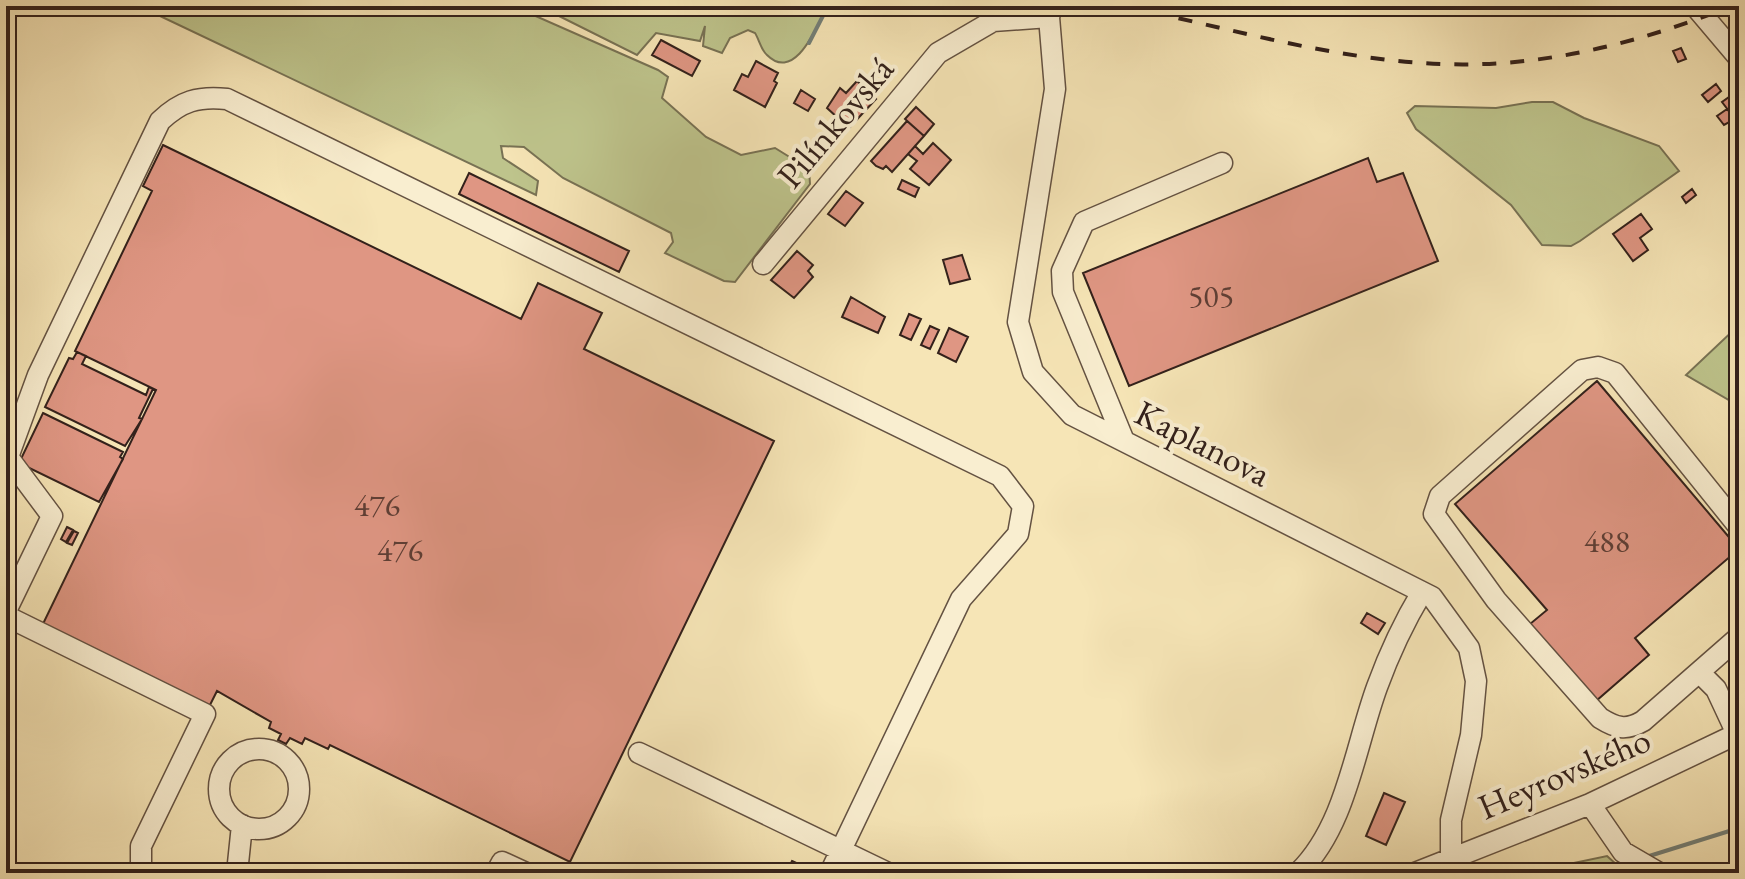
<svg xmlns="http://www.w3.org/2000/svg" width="1745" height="879" viewBox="0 0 1745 879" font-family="'EB Garamond',serif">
<rect width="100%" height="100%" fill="#f6e5b6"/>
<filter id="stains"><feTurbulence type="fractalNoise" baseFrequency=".0025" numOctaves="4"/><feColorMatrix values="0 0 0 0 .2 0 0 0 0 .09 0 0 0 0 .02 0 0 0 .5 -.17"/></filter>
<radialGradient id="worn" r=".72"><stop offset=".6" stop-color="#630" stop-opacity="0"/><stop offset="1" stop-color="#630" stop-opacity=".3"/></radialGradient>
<path fill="#bec48c" stroke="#787254" stroke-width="2" d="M 139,6 L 513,6 L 658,70 L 668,77 L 662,98 L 706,137 L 741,155 L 775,148 L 809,169 L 810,184 L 735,282 L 724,281 L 665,253 L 673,242 L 671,233 L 563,178 L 524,147 L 501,146 L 503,158 L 538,181 L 536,195 Z
M 539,6 L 828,6 C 817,26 795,83 767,55 C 761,50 759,39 755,33 L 748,30 L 730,38 L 722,53 L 703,46 L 705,26 L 700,41 L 656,33 L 637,55 Z
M 1532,102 L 1553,102 L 1584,118 L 1659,146 L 1679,171 L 1580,241 L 1571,246 L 1542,245 L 1511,205 L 1416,129 L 1407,113 L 1415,106 L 1496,108 Z
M 1739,325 L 1739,406 L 1686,375 Z
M 1607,856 L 1626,873 L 1545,873 L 1550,868 Z"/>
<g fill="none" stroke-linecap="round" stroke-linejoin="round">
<path stroke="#737f77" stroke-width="4" d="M 809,43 L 828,6
M 1646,857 L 1739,828
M 1596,873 L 1621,864"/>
</g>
<path fill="#df9683" stroke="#33211b" stroke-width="2" d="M 661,40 L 700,61 L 692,76 L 652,55 Z
M 1681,48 L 1686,59 L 1678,62 L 1673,51 Z
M 756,61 L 778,73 L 774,81 L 777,83 L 765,107 L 734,90 L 742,74 L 748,77 Z
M 857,81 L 876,99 L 849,128 L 827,108 L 840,88 L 846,93 Z
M 1716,84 L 1721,91 L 1708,102 L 1702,95 Z
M 801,90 L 815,99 L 808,111 L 794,103 Z
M 1739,90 L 1739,115 L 1735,119 L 1722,102 Z
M 916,107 L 934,124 L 924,136 L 905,119 Z
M 1727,109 L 1735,119 L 1724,125 L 1717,116 Z
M 907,121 L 924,136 L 892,172 L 886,166 L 883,169 L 876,166 L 871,161 Z
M 933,143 L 951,160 L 929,185 L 910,169 L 917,161 L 908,154 L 915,146 L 923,154 Z
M 163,145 L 521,319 L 538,283 L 602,313 L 584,349 L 774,441 L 570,862 L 330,745 L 328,749 L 305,738 L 302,744 L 290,738 L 286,744 L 278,740 L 281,734 L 269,728 L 271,722 L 217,691 L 208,709 L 41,628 L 156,390 L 75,351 L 152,191 L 143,186 Z
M 1368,158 L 1377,182 L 1403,173 L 1438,261 L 1129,386 L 1083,273 Z
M 469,173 L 629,251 L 619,272 L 459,194 Z
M 902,180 L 919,188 L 915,197 L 898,189 Z
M 1692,189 L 1696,195 L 1686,203 L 1682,197 Z
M 846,191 L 863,203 L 845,226 L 828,214 Z
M 1641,214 L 1652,229 L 1640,238 L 1648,250 L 1633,261 L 1613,234 Z
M 797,251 L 813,265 L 808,271 L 813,277 L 794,298 L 771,280 Z
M 962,255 L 970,279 L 950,284 L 943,260 Z
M 851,297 L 885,317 L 878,333 L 842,317 Z
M 909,314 L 921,319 L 911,340 L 900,335 Z
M 930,326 L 939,330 L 930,349 L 921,345 Z
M 949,328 L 968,337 L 956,362 L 938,353 Z
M 77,352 L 86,356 L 82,364 L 146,395 L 149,387 L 153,389 L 139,418 L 142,419 L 125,446 L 45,407 L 69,358 L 73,359 Z
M 1597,381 L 1739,549 L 1635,638 L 1649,655 L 1596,701 L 1530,624 L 1547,610 L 1455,504 Z
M 43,413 L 123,452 L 120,457 L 123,459 L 99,502 L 19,463 Z
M 67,527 L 73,530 L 66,542 L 61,539 Z
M 74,531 L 78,533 L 72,545 L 67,543 Z
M 1367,613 L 1385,623 L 1378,634 L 1361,623 Z
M 1384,793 L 1405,802 L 1386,845 L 1366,836 Z
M 792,861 L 805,867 L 802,873 L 786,873 Z"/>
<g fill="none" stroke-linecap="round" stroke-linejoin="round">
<defs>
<path id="minor" d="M 1052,6 L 1049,17 L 1055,89 L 1018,322 L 1033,372 L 1072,415 L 1432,597 L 1469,648 L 1476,681 L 1471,735 L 1451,820 L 1451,856
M 1695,6 L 1739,58
M 763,264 L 938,53 L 993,21 L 1049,17
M 1124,441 L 1063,292 L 1062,271 L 1084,222 L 1222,163
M 1739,527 L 1615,373 L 1598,367 L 1582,370 L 1440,496 L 1434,514 L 1496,600 L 1600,718 C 1616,728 1626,731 1643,721 L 1739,637
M 6,611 L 52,516 L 8,457 L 38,375 L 160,121 C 181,101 198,96 227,99 L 1000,476 L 1023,506 L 1018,534 L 961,599 L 830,873
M 6,616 L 205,714 L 141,846 L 141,867 L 148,873
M 1699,672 L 1716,689 L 1737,734
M219 789a40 40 0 1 1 80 0a40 40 0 1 1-80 0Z
M 639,753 L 888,873
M 1590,804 L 1623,852 L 1659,873
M 237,873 L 242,825
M 496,873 L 502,862 L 526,873
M 1298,873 C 1346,827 1355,747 1377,687 C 1389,654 1404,622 1422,592
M 1415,873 L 1590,804 L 1739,733"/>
</defs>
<use href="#minor" stroke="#645242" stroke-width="23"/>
<use href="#minor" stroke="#f9eed0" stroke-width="20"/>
<path stroke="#33211b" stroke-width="4" stroke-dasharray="14 14" stroke-linecap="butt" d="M 1124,6 C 1228,28 1335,60 1441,64 C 1543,68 1639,43 1732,6"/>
</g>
<g text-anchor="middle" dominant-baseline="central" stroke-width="8" stroke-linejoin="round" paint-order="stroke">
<g font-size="32" fill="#5e3e35">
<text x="1211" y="296">505</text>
<text x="377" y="505">476</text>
<text x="1607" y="541">488</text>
<text x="400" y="550">476</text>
</g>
<g font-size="36" fill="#33211b" stroke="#f9eed0">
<text transform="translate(835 122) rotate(-50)">Pilínkovská</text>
<text transform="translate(1203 443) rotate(27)">Kaplanova</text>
<text transform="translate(1564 773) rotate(-23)">Heyrovského</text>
</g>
</g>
<rect width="1745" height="879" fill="none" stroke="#f6e5b6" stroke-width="32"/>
<rect x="8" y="8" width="1729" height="863" fill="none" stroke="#33211b" stroke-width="4"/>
<rect x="16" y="16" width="1713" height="847" fill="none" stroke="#33211b" stroke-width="2"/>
<rect width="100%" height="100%" filter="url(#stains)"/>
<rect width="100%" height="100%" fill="url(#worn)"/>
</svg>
